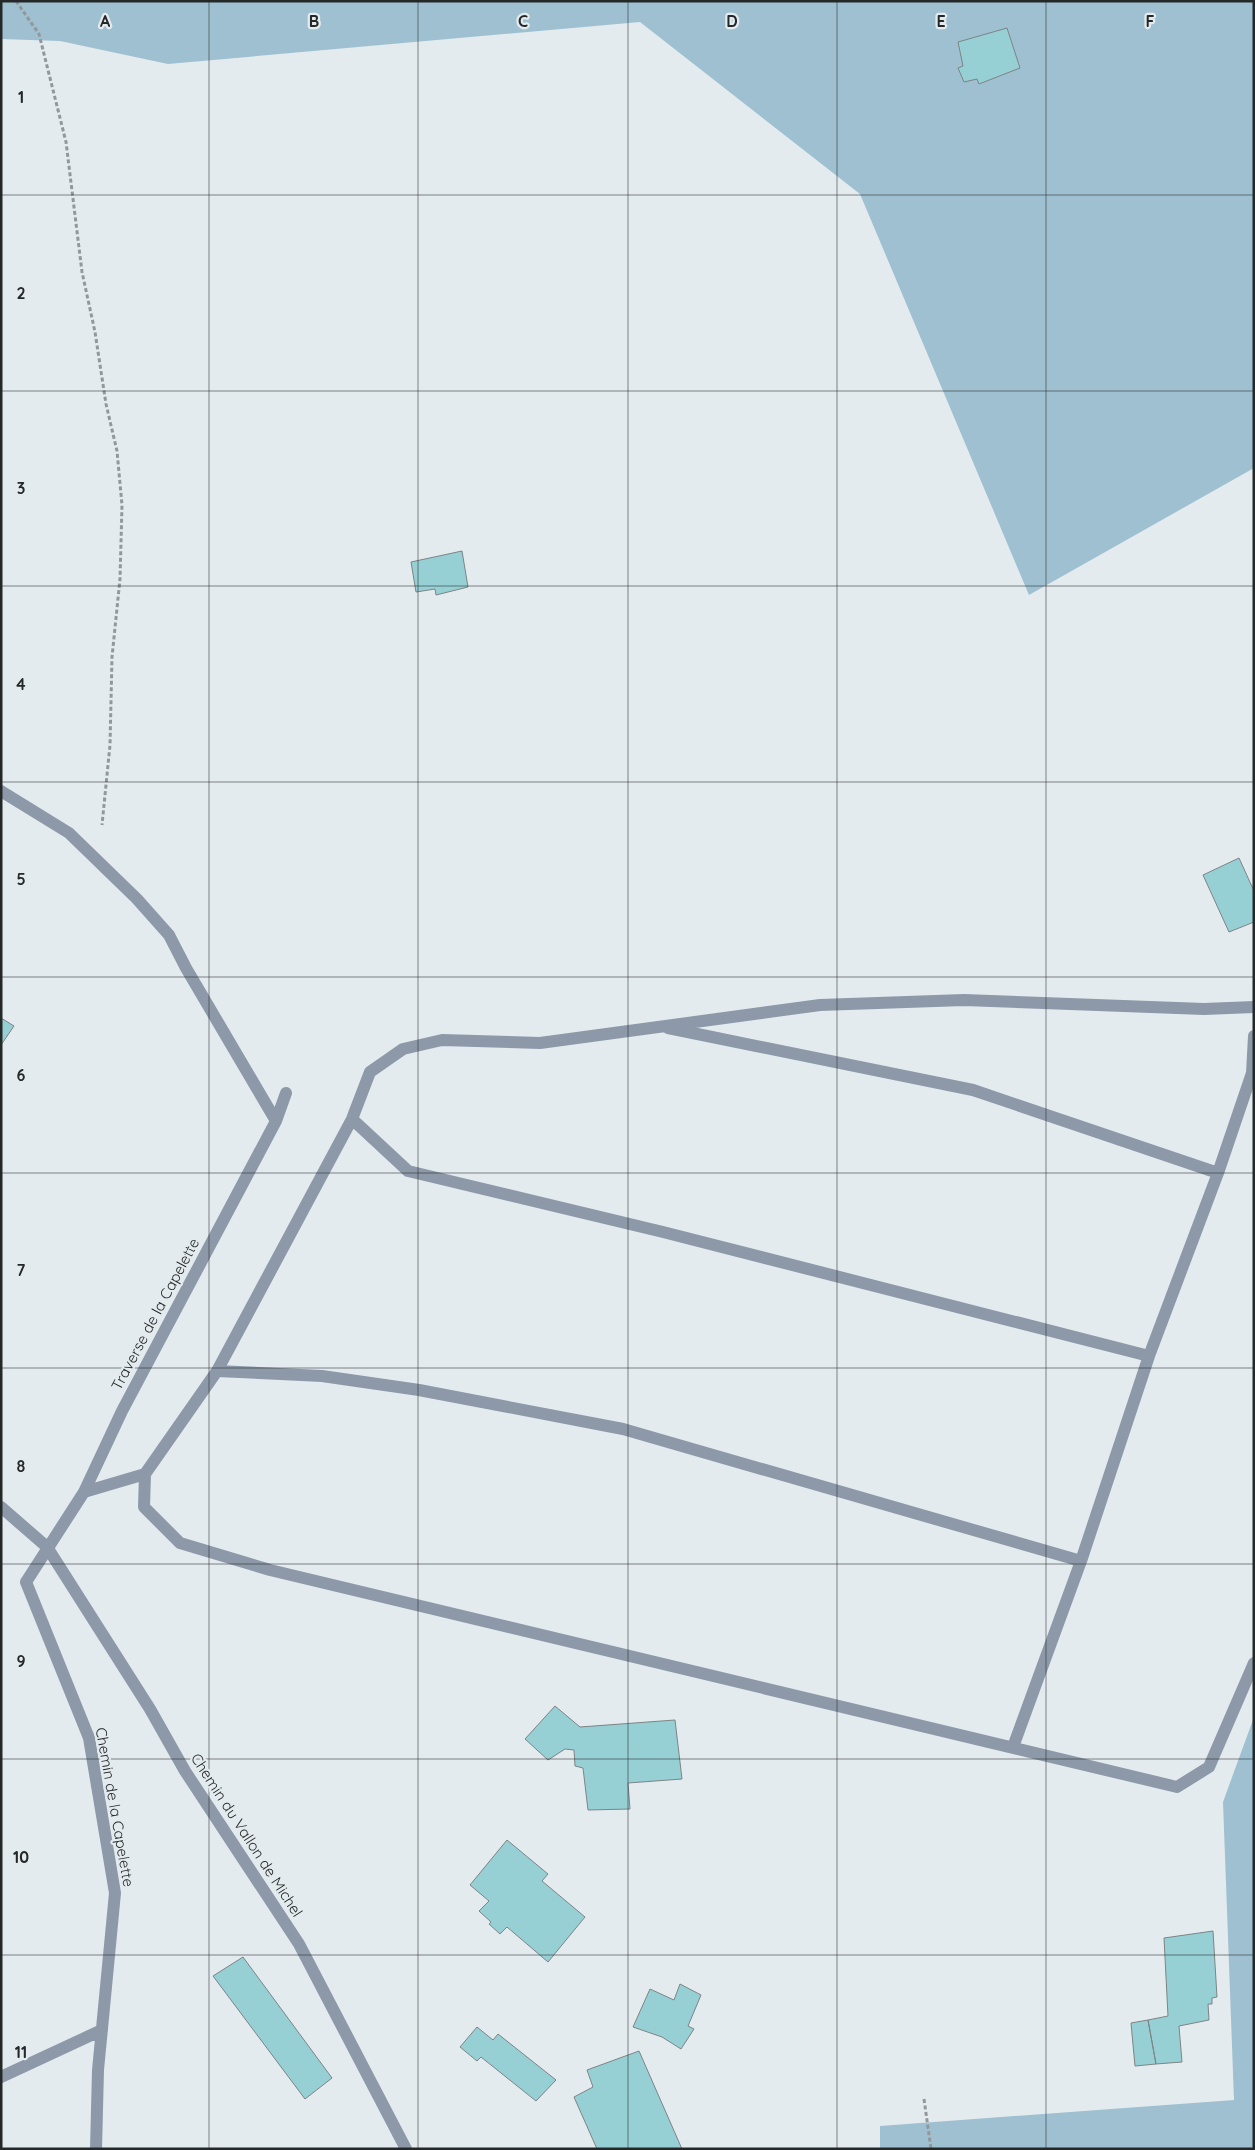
<svg xmlns="http://www.w3.org/2000/svg" width="1255" height="2150" viewBox="0 0 1255 2150" font-family="Quicksand,sans-serif">
<rect width="100%" height="100%" fill="#e4ebef"/>
<path fill="#9ec0d1" d="M 1,1 L 1254,1 L 1254,468 L 1029,595 L 860,194 L 640,22 L 168,64 L 60,41 L 1,39 Z
M 1254,1717 L 1254,2149 L 880,2149 L 880,2126 L 1234,2100 L 1223,1802 Z"/>
<path fill="#96d0d5" stroke="#7d8485" d="M 1007,28 L 1020,68 L 979,84 L 977,79 L 964,82 L 958,68 L 963,66 L 958,42 Z
M 462,551 L 468,587 L 436,595 L 435,589 L 416,592 L 411,562 Z
M 1239,858 L 1254,891 L 1254,922 L 1229,932 L 1203,875 Z
M 1,1018 L 14,1026 L 1,1045 Z
M 555,1706 L 580,1727 L 675,1720 L 682,1779 L 628,1783 L 630,1809 L 588,1810 L 583,1768 L 575,1766 L 574,1750 L 565,1749 L 548,1760 L 525,1739 Z
M 507,1840 L 548,1874 L 542,1881 L 585,1917 L 548,1962 L 507,1927 L 500,1934 L 489,1924 L 491,1922 L 479,1911 L 489,1901 L 470,1885 Z
M 1213,1931 L 1217,1997 L 1212,1998 L 1212,2004 L 1208,2004 L 1209,2020 L 1179,2026 L 1182,2062 L 1156,2064 L 1148,2020 L 1168,2016 L 1164,1938 Z
M 243,1957 L 332,2078 L 305,2099 L 213,1976 Z
M 680,1984 L 701,1995 L 688,2026 L 694,2029 L 681,2049 L 662,2037 L 633,2027 L 650,1989 L 674,2000 Z
M 1148,2020 L 1156,2064 L 1135,2066 L 1131,2023 Z
M 477,2027 L 493,2040 L 498,2034 L 556,2080 L 536,2101 L 481,2057 L 477,2061 L 460,2047 Z
M 639,2051 L 682,2149 L 597,2149 L 574,2097 L 593,2087 L 587,2070 Z"/>
<g fill="none" stroke-linecap="round" stroke-linejoin="round">
<path stroke="#92979a" stroke-width="3" stroke-dasharray="4 2.5" stroke-linecap="butt" d="M 16,1 L 39,34 L 66,142 L 82,272 L 95,332 L 106,404 L 117,451 L 122,505 L 120,579 L 112,657 L 110,745 L 102,825
M 924,2099 L 931,2149"/>
<path stroke="#8d99a9" stroke-width="12" d="M 1,791 L 69,833 L 137,899 L 169,935 L 186,968 L 276,1121
M 1254,1007 L 1204,1009 L 964,1000 L 820,1005 L 540,1043 L 442,1040 L 403,1049 L 370,1072 L 352,1119 L 217,1371 L 145,1474 L 144,1507 L 180,1543 L 270,1570 L 1177,1787 L 1209,1767 L 1254,1663
M 668,1028 L 973,1090 L 1218,1173
M 1254,1036 L 1252,1073 L 1254,1076
M 352,1119 L 408,1171 L 663,1232 L 1149,1356
M 217,1371 L 322,1376 L 419,1390 L 623,1429 L 1081,1561
M 84,1492 L 145,1474
M 1,1507 L 47,1547 L 150,1709 L 185,1771 L 299,1944 L 406,2149
M 1013,1747 L 1081,1561 L 1149,1356 L 1218,1173 L 1252,1073
M 1,2077 L 102,2030
M 96,2149 L 98,2070 L 115,1893 L 89,1738 L 26,1582 L 84,1492 L 122,1411 L 276,1121 L 286,1093"/>
</g>
<path fill="none" stroke="#252829" stroke-width="1" stroke-opacity="0.55" d="M 209,1 L 209,2149M 418,1 L 418,2149M 628,1 L 628,2149M 837,1 L 837,2149M 1046,1 L 1046,2149M 1,195 L 1254,195M 1,391 L 1254,391M 1,586 L 1254,586M 1,782 L 1254,782M 1,977 L 1254,977M 1,1173 L 1254,1173M 1,1368 L 1254,1368M 1,1564 L 1254,1564M 1,1759 L 1254,1759M 1,1955 L 1254,1955"/>
<g text-anchor="middle" dominant-baseline="central" stroke-width="4.5" stroke-linejoin="round" paint-order="stroke">
<g font-size="15" fill="#252829" stroke="#e4ebef">
<text transform="translate(155 1314) rotate(-62)">Traverse de la Capelette</text>
<text transform="translate(115 1807) rotate(80)">Chemin de la Capelette</text>
<text transform="translate(247 1835) rotate(57)">Chemin du Vallon de Michel</text>
</g>
</g>
<g font-size="16" text-anchor="middle" font-weight="bold" fill="#252829" stroke="#e4ebef" stroke-width="4.5" stroke-linejoin="round" paint-order="stroke">
<text x="105" y="27">A</text>
<text x="314" y="27">B</text>
<text x="523" y="27">C</text>
<text x="732" y="27">D</text>
<text x="941" y="27">E</text>
<text x="1150" y="27">F</text>
<text x="21" y="103">1</text>
<text x="21" y="299">2</text>
<text x="21" y="494">3</text>
<text x="21" y="690">4</text>
<text x="21" y="885">5</text>
<text x="21" y="1081">6</text>
<text x="21" y="1276">7</text>
<text x="21" y="1472">8</text>
<text x="21" y="1667">9</text>
<text x="21" y="1863">10</text>
<text x="21" y="2058">11</text>
</g>
<rect width="1255" height="2150" fill="none" stroke="#252829" stroke-width="5"/>
</svg>
